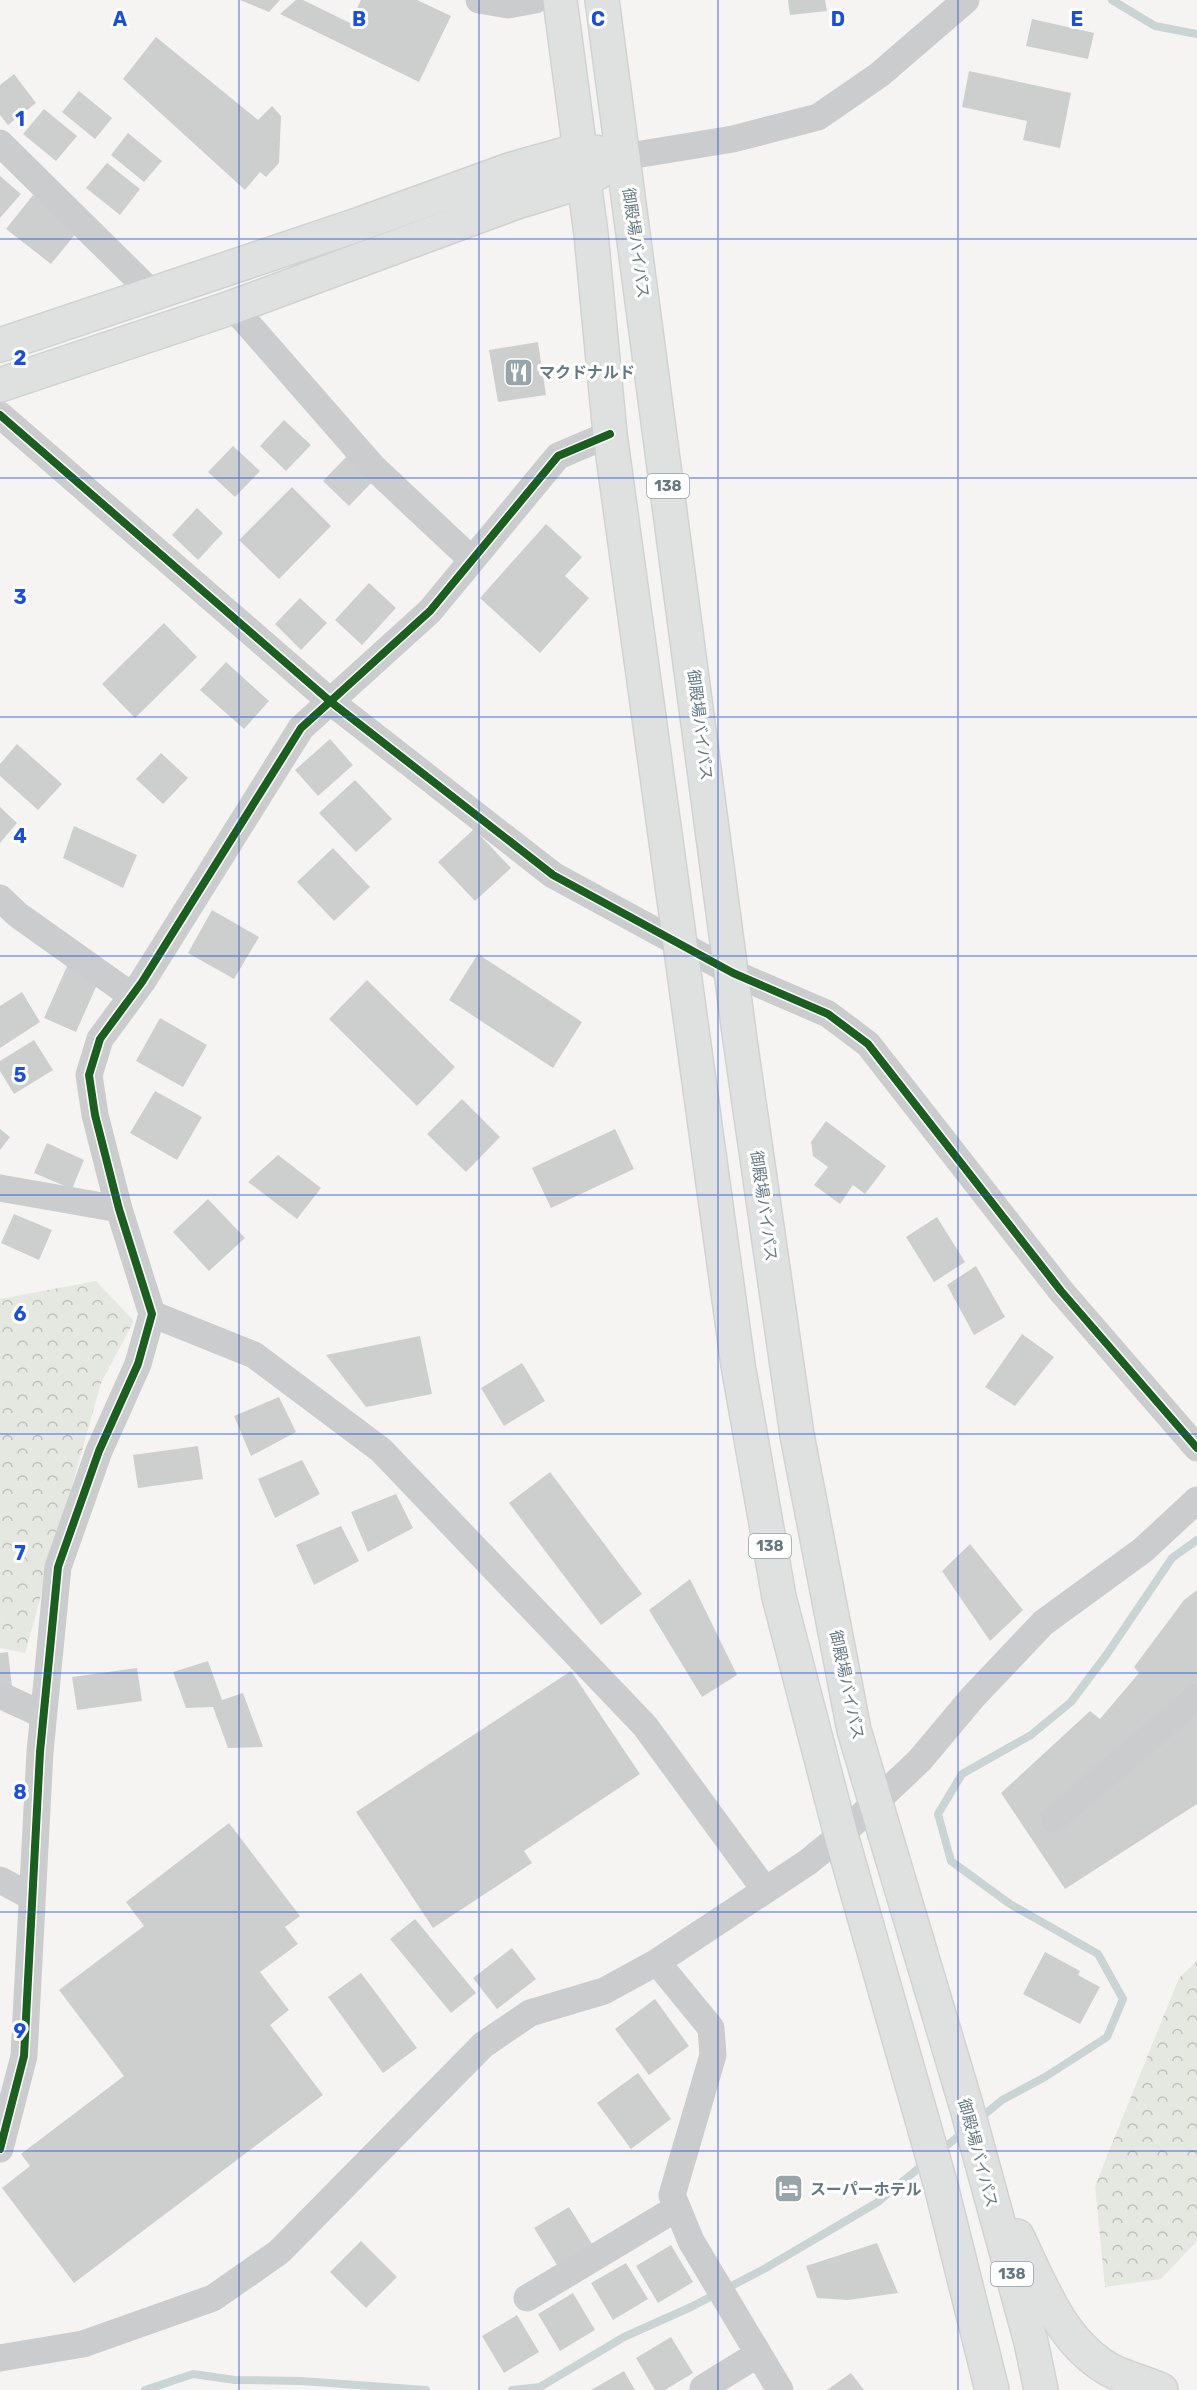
<svg xmlns="http://www.w3.org/2000/svg" width="1197" height="2390" viewBox="0 0 1197 2390" font-family="Rubik,'Noto Sans JP',sans-serif">
<defs>
<pattern id="forest-crowns" width="20" height="18" patternUnits="userSpaceOnUse" patternTransform="scale(1.5)"><rect width="20" height="18" fill="#e5e7e1"/><path d="M2 6a3 3 0 1 1 6 0M12 15a3 3 0 1 1 6 0" fill="none" stroke="#bdc0bc"/></pattern>
</defs>
<rect width="100%" height="100%" fill="#f5f4f3"/>
<path fill="url(#forest-crowns)" d="M 96,1281 L 134,1321 L 101,1383 L 25,1653 L 0,1648 L 0,1299 Z
M 1197,1961 L 1197,2241 L 1161,2279 L 1105,2287 L 1095,2186 L 1179,1978 Z"/>
<g fill="none" stroke-linecap="round" stroke-linejoin="round">
<path stroke="#cad4d5" stroke-width="8" d="M 1112,0 L 1155,26 L 1197,34
M 978,2120 L 1002,2100 L 1045,2077 L 1107,2037 L 1123,1999 L 1098,1954 L 1010,1904 L 951,1861 L 938,1814 L 962,1774 L 1031,1735 L 1071,1702 L 1107,1654 L 1172,1558 L 1197,1540
M 939,2152 L 966,2130
M 145,2390 L 193,2374 L 235,2380 L 301,2381 L 426,2390
M 512,2390 L 540,2387 L 624,2337 L 691,2307 L 764,2269 L 878,2202 L 926,2162"/>
</g>
<path fill="#cdcfcf" d="M 240,0 L 280,0 L 269,12 Z
M 296,0 L 303,0 L 350,23 L 361,0 L 417,0 L 451,16 L 419,82 L 280,14 Z
M 788,0 L 825,0 L 827,11 L 790,15 Z
M 1032,19 L 1094,33 L 1088,59 L 1026,46 Z
M 156,37 L 258,120 L 272,106 L 281,116 L 279,163 L 266,177 L 260,172 L 245,190 L 123,79 Z
M 969,71 L 1071,93 L 1060,148 L 1023,140 L 1027,121 L 962,107 Z
M 14,74 L 36,103 L 8,125 L 0,115 L 0,85 Z
M 79,91 L 112,118 L 95,139 L 62,112 Z
M 44,109 L 77,136 L 56,161 L 23,134 Z
M 128,133 L 162,161 L 144,182 L 111,155 Z
M 107,163 L 140,189 L 120,215 L 86,188 Z
M 0,176 L 21,194 L 0,218 Z
M 33,195 L 78,231 L 51,264 L 6,229 Z
M 538,342 L 546,395 L 498,402 L 489,350 Z
M 284,420 L 311,445 L 286,471 L 260,446 Z
M 233,446 L 260,471 L 235,497 L 208,472 Z
M 348,455 L 374,480 L 349,506 L 323,481 Z
M 292,487 L 331,526 L 279,579 L 239,540 Z
M 197,508 L 223,533 L 198,560 L 172,535 Z
M 546,524 L 582,557 L 565,576 L 589,598 L 540,653 L 480,598 Z
M 369,583 L 396,608 L 362,645 L 335,620 Z
M 300,598 L 327,623 L 301,650 L 275,624 Z
M 164,623 L 197,657 L 135,718 L 102,684 Z
M 226,662 L 269,701 L 244,729 L 200,690 Z
M 330,739 L 353,765 L 318,796 L 295,770 Z
M 17,744 L 62,784 L 38,810 L 0,776 L 0,764 Z
M 161,753 L 188,778 L 163,804 L 136,779 Z
M 355,780 L 392,819 L 356,852 L 319,813 Z
M 0,807 L 17,823 L 0,843 Z
M 74,826 L 137,855 L 123,888 L 63,858 Z
M 474,829 L 511,868 L 475,901 L 438,862 Z
M 333,848 L 370,887 L 334,921 L 297,882 Z
M 212,910 L 259,937 L 234,979 L 188,953 Z
M 478,954 L 582,1022 L 553,1068 L 449,1000 Z
M 68,964 L 100,978 L 76,1032 L 44,1018 Z
M 367,980 L 455,1067 L 417,1106 L 329,1019 Z
M 22,992 L 40,1022 L 0,1048 L 0,1006 Z
M 160,1018 L 207,1045 L 183,1087 L 136,1061 Z
M 34,1040 L 53,1070 L 14,1094 L 0,1071 L 0,1061 Z
M 155,1091 L 202,1117 L 177,1160 L 130,1133 Z
M 462,1099 L 500,1137 L 466,1172 L 427,1134 Z
M 826,1121 L 886,1166 L 865,1194 L 853,1185 L 840,1204 L 814,1185 L 828,1167 L 813,1156 L 811,1142 Z
M 0,1129 L 10,1137 L 0,1150 Z
M 615,1129 L 634,1169 L 551,1208 L 532,1168 Z
M 47,1143 L 84,1160 L 72,1189 L 34,1173 Z
M 278,1155 L 321,1188 L 297,1219 L 248,1182 Z
M 208,1199 L 245,1238 L 209,1271 L 173,1232 Z
M 14,1214 L 52,1230 L 39,1260 L 1,1243 Z
M 937,1217 L 965,1262 L 934,1282 L 906,1237 Z
M 976,1266 L 1005,1317 L 974,1335 L 947,1285 Z
M 1022,1334 L 1054,1357 L 1015,1406 L 985,1387 Z
M 420,1336 L 432,1394 L 366,1407 L 326,1355 Z
M 522,1363 L 545,1401 L 504,1426 L 481,1388 Z
M 279,1397 L 296,1432 L 251,1456 L 234,1416 Z
M 198,1446 L 203,1479 L 138,1488 L 133,1455 Z
M 302,1460 L 320,1494 L 275,1518 L 258,1479 Z
M 550,1472 L 642,1594 L 601,1625 L 509,1503 Z
M 396,1494 L 413,1528 L 368,1552 L 351,1512 Z
M 341,1526 L 359,1561 L 314,1585 L 296,1545 Z
M 970,1544 L 1023,1610 L 990,1641 L 942,1571 Z
M 690,1579 L 737,1675 L 702,1697 L 649,1610 Z
M 1197,1590 L 1197,1804 L 1065,1889 L 1001,1793 L 1090,1711 L 1100,1719 L 1139,1673 L 1134,1667 L 1184,1600 Z
M 8,1652 L 13,1695 L 0,1696 L 0,1653 Z
M 208,1661 L 222,1700 L 243,1693 L 263,1747 L 228,1748 L 213,1707 L 186,1708 L 173,1672 Z
M 137,1668 L 142,1701 L 77,1710 L 72,1677 Z
M 571,1671 L 640,1774 L 524,1851 L 532,1863 L 433,1928 L 356,1812 Z
M 229,1823 L 300,1916 L 285,1927 L 298,1944 L 260,1972 L 289,2010 L 270,2025 L 323,2095 L 74,2283 L 2,2188 L 30,2166 L 21,2154 L 124,2076 L 59,1990 L 144,1926 L 126,1902 Z
M 415,1919 L 476,1993 L 451,2013 L 390,1939 Z
M 512,1948 L 536,1979 L 497,2009 L 473,1978 Z
M 1045,1952 L 1080,1971 L 1078,1975 L 1100,1987 L 1080,2024 L 1023,1994 Z
M 361,1973 L 417,2048 L 383,2073 L 328,1997 Z
M 655,1999 L 689,2046 L 649,2075 L 615,2029 Z
M 638,2073 L 671,2119 L 631,2149 L 597,2103 Z
M 569,2207 L 592,2244 L 557,2265 L 534,2228 Z
M 361,2241 L 397,2277 L 366,2308 L 330,2272 Z
M 877,2243 L 898,2293 L 848,2300 L 817,2298 L 806,2266 Z
M 671,2245 L 693,2282 L 658,2303 L 636,2266 Z
M 626,2263 L 648,2299 L 613,2320 L 591,2283 Z
M 573,2293 L 595,2330 L 560,2351 L 538,2314 Z
M 517,2315 L 539,2352 L 504,2373 L 482,2336 Z
M 671,2337 L 693,2373 L 665,2390 L 655,2390 L 636,2358 Z
M 624,2371 L 635,2390 L 591,2390 Z
M 851,2373 L 864,2390 L 827,2390 Z"/>
<g fill="none" stroke-linecap="round" stroke-linejoin="round">
<defs>
<path id="secondary" d="M 0,345 L 360,224 L 512,169 L 579,150 L 608,154
M 0,385 L 233,307 L 514,203 L 584,181 L 623,157"/>
<path id="highway" d="M 560,0 L 591,234 L 610,434 L 738,1365 L 779,1597 L 841,1835 L 941,2186 L 992,2390
M 602,0 L 740,1040 L 797,1435 L 854,1730 L 966,2105 L 1031,2342 L 1041,2390
M 1017,2236 C 1041,2285 1062,2346 1114,2372 C 1129,2379 1146,2383 1161,2390"/>
</defs>
<use href="#secondary" stroke="#d0d2d2" stroke-width="36"/>
<use href="#highway" stroke="#d2d2d3" stroke-width="36"/>
<path stroke="#cacccd" stroke-width="27" d="M 479,0 L 508,5 L 535,0
M 0,143 L 153,294
M 623,157 L 733,139 L 818,117 L 879,75 L 966,0
M 233,307 L 372,466 L 472,560
M 0,415 L 331,702 L 553,875 L 733,973 L 828,1014 L 868,1044 L 1061,1291 L 1197,1448
M 0,898 L 18,915 L 132,996
M 0,1188 L 119,1209
M 152,1314 L 254,1355 L 381,1450 L 645,1726 L 765,1890
M 0,1695 L 43,1715
M 1054,1819 L 1197,1697
M 0,1880 L 32,1897
M 657,1962 L 711,2028 L 713,2055 L 672,2195 L 691,2241 L 780,2390
M 0,2149 L 24,2056 L 40,1752 L 58,1567 L 99,1451 L 138,1364 L 152,1314 L 119,1209 L 95,1115 L 89,1075 L 100,1039 L 142,982 L 301,728 L 430,611 L 558,456 L 610,434
M 527,2298 L 677,2208
M 0,2358 L 83,2344 L 213,2298 L 279,2252 L 483,2045 L 530,2013 L 604,1991 L 657,1962 L 808,1862 L 841,1835 L 920,1760 L 972,1698 L 1043,1623 L 1143,1550 L 1197,1500
M 703,2388 L 758,2354"/>
<use href="#secondary" stroke="#dfe0e0" stroke-width="33"/>
<use href="#highway" stroke="#dfe0e0" stroke-width="33"/>
<defs>
<path id="cycleway" d="M 0,415 L 331,702 L 553,875 L 733,973 L 828,1014 L 868,1044 L 1061,1291 L 1197,1448
M 0,2149 L 24,2056 L 40,1752 L 58,1567 L 99,1451 L 138,1364 L 152,1314 L 119,1209 L 95,1115 L 89,1075 L 100,1039 L 142,982 L 301,728 L 430,611 L 558,456 L 610,434"/>
</defs>
<use href="#cycleway" stroke="#fff" stroke-width="11"/>
<use href="#cycleway" stroke="#1b5e20" stroke-width="8"/>
</g>
<path fill="none" stroke="#1d4ed8" stroke-width="1.5" stroke-opacity="0.55" d="M 239,0 L 239,2390M 479,0 L 479,2390M 718,0 L 718,2390M 958,0 L 958,2390M 0,239 L 1197,239M 0,478 L 1197,478M 0,717 L 1197,717M 0,956 L 1197,956M 0,1195 L 1197,1195M 0,1434 L 1197,1434M 0,1673 L 1197,1673M 0,1912 L 1197,1912M 0,2151 L 1197,2151"/>
<defs>
<symbol id="restaurant-square" viewBox="-11 -11 22 22"><rect x="-9" y="-9" width="18" height="18" rx="4" fill="#97a4aa" stroke="#fff"/><path d="M-5-6h1v4h1v-4h1v4h1v-4h1v5L-1.5 .5V6h-2V.5L-5-1ZM5-6V6H3V1.5H1.5Q1.5-4 5-6Z" fill="#fff"/></symbol>
<symbol id="hotel-square" viewBox="-11 -11 22 22"><rect x="-9" y="-9" width="18" height="18" rx="4" fill="#97a4aa" stroke="#fff"/><path d="M-6-4.5h1.5V1H6V5H4.5V3h-9V5H-6ZM-4 0a1.8 1.8 0 1 1 3.6 0ZM.5 0V-2.5h3Q6-2.5 6 0Z" fill="#fff"/></symbol>
</defs>
<g fill-rule="evenodd">
<use href="#restaurant-square" x="502" y="356" width="33" height="33"/>
<use href="#hotel-square" x="772" y="2172" width="33" height="33"/>
</g>
<g text-anchor="middle" dominant-baseline="central" stroke-width="6" stroke-linejoin="round" paint-order="stroke">
<g fill="#fff" stroke="#93a1a8" stroke-width="1.5">
<rect x="647" y="474" width="42" height="24" rx="4.5"/>
<rect x="749" y="1534" width="42" height="24" rx="4.5"/>
<rect x="991" y="2262" width="42" height="24" rx="4.5"/>
</g>
<g font-size="15" font-weight="bold" fill="#657983">
<text x="668" y="486">138</text>
<text x="770" y="1546">138</text>
<text x="1012" y="2274">138</text>
</g>
<g font-size="16" fill="#657983" stroke="#fff">
<text transform="translate(636 243) rotate(82)">御殿場バイパス</text>
<text transform="translate(700 725) rotate(83)">御殿場バイパス</text>
<text transform="translate(764 1206) rotate(82)">御殿場バイパス</text>
<text transform="translate(847 1685) rotate(78)">御殿場バイパス</text>
<text transform="translate(978 2153) rotate(75)">御殿場バイパス</text>
</g>
<g font-size="16" font-weight="bold" fill="#657983" stroke="#fff" text-anchor="start">
<text x="539" y="372">マクドナルド</text>
<text x="810" y="2189">スーパーホテル</text>
</g>
</g>
<g font-size="20" text-anchor="middle" font-weight="bold" fill="#1d4ed8" stroke="#fff" stroke-width="6" stroke-linejoin="round" paint-order="stroke">
<text x="120" y="26">A</text>
<text x="359" y="26">B</text>
<text x="598" y="26">C</text>
<text x="838" y="26">D</text>
<text x="1077" y="26">E</text>
<text x="20" y="126">1</text>
<text x="20" y="365">2</text>
<text x="20" y="604">3</text>
<text x="20" y="843">4</text>
<text x="20" y="1082">5</text>
<text x="20" y="1321">6</text>
<text x="20" y="1560">7</text>
<text x="20" y="1799">8</text>
<text x="20" y="2038">9</text>
</g>
</svg>
